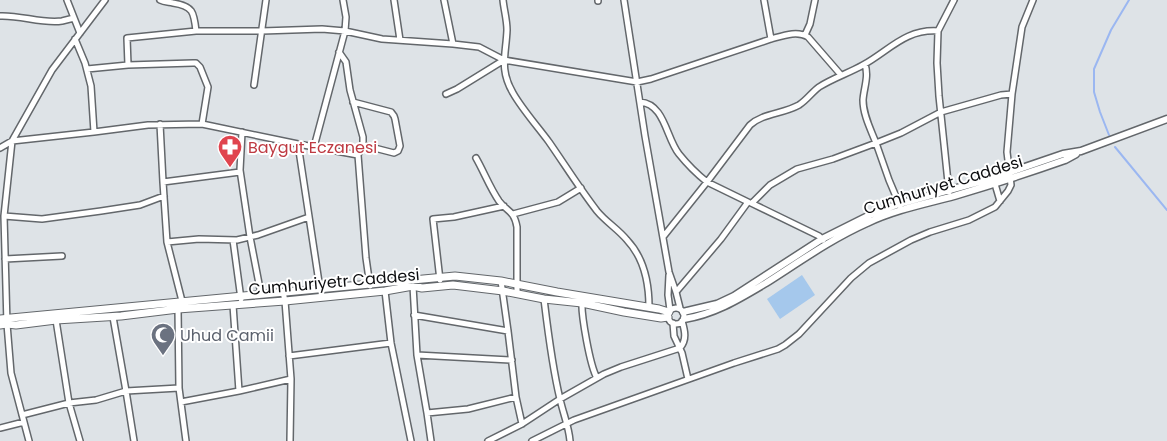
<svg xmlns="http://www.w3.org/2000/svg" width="1167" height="441" viewBox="0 0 1167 441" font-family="Poppins,sans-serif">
<rect width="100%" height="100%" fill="#dee3e7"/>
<path fill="#a5c8ec" d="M 802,275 L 815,295 L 780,319 L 767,299 Z"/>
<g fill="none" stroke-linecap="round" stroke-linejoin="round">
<path stroke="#9bb7f1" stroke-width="2" d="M 1109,135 L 1100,112 L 1094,92 L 1094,69 L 1111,30 L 1129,0
M 1115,147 L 1167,210"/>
<defs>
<path id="minor" d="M 67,0 L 80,33
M 160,0 C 164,2 168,2 173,3 C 193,6 194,12 196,31
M 394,0 L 400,40
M 503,0 C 504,10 507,20 507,30 C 506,55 499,69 513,93 C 522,109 538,127 549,142 C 565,165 580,189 597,211 C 606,222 618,229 627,240 C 644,258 649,283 649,307
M 598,0 L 598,1
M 624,0 L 645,136 L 669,272 L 676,292 L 680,308
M 764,0 L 771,39
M 0,16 C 21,15 42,24 62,21 C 66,20 70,19 74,18
M 805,35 L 810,24 L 815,0
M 453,44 L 479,47 L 504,60 L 637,82 L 651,79 L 771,39 C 782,36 797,30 808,37 L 841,75
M 339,52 L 346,62 L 350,90 L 363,137 L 363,145 L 358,155
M 128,65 L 127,38 L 196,31 L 262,31 L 322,29 L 345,31 L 382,39 L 453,44 L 444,0
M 87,69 L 128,65 L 193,63 L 196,63 L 200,67 L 208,87 L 202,124 L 148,125 L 94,132
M 254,85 L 266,0
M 446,94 L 457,89 L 504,60
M 1012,94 L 1022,27 L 1033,0
M 353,102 L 391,112 L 394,116 L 395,119 L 400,146 L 398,151 L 394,153 L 363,145
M 640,102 C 665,104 666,138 679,154 C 687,164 697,174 707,182 L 748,202 L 721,239 L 676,292
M 160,124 L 163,182 L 240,172
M 202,124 L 298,144 L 358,155 L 366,258 L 370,286
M 242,132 L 240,170 L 250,237 L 261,294
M 298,144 L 320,289
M 314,147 L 345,31 L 346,17 L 343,0
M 0,148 L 12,141 L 94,132 L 91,86 L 85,63 L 75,39
M 476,158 C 484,172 490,188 499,201 C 507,212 514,210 517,227 L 517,294
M 163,182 L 167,242 L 182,301 L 178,309 L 179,388 L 186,441
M 995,184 L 1000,201
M 949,192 L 939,96 L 937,63 L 938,31 L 954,0
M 751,203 L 819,236 L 823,240
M 752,203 L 770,185 L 797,169 L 833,159 L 876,143 C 871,130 863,115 863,100 C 864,87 869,77 865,64
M 513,214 L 558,202 L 581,188
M 4,216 L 42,219 L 101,211 L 140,205 L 164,196
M 663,237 L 707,182 L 750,125 C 763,113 783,114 799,105 C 807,100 812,92 819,87 C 833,78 849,73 863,65 C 890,50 905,29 938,31
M 233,240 L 241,299
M 167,242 L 199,239 L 237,240 L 258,235 L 309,217
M 5,259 L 62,256
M 669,275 L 668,295 L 670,310
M 440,280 L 433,219 L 454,217 L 504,206
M 501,281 L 508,331 L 516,397 L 522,424
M 413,286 L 417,355 L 427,413 L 431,441
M 385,291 L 391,343 L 411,441
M 283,292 L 285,301 L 291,379 L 290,441
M 544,299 C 548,332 552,366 560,399 C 563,413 569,427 570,441
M 582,301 C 581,315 590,366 597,378
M 233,305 L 239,391
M668 316a8 8 0 1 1 16 0a8 8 0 1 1-16 0Z
M 414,315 L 508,331
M 113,317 L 126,391 L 134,441
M 56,320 L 69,403 L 80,441
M 673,323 L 674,336 L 682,353 L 688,379
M 417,355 L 512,360
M 289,356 L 391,343
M 181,402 L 239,391 L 291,379
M 427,413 L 468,409 L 516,397
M 22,415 L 69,403 L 96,400 L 126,391 L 179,388
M 0,428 L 24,422
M 29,441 L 11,373 L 7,324 L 4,216 L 12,141 L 52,70 L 105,0
M 488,441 L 522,424 L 560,399 L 604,374 L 621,367 L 680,348 C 687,340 685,331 682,321
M 532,441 L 574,420 L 734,363 L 778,349 L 785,345 L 799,334 L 851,278 L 869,263 L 911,240 L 930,232 L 969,220 L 995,207 L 1008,191 L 1011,185 L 1007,152 L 1012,94 L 1001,95 L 941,112 L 901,133 L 876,143 L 889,180 L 900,206"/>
<path id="tertiary" d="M 683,312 L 717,304 L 734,296 L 822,239 L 870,215 L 899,204 L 993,178 L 1063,154 L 1081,151 L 1167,119
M 684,319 C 715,314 739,299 766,283 C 799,262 831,239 867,223 C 894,210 924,204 954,196 C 991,185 1028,173 1065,160 L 1076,154"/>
<path id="secondary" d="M 0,319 L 455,276 L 501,281 L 557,292 L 659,309 L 669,312
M 0,325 L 7,324 L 16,325 L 56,320 L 121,316 L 178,309 L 285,301 L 385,291 L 413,286 L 422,288 L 453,285 L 503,291 L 544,299 L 582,303 L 624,312 L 661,318 L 668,317"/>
</defs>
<use href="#minor" stroke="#63676b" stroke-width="8"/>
<use href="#tertiary" stroke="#63676b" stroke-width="9"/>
<use href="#secondary" stroke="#63676b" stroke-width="9"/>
<use href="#minor" stroke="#fff" stroke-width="5"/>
<use href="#tertiary" stroke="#fff" stroke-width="6"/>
<use href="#secondary" stroke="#fff" stroke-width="7"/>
</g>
<defs>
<symbol id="pharmacy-pin" viewBox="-11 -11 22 30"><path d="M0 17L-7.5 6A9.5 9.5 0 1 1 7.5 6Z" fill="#e0444e" stroke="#fff"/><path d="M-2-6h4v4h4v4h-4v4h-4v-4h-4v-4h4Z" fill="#fff"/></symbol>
<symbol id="mosque-pin" viewBox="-11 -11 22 30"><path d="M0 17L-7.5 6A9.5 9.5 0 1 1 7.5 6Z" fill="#6b7280" stroke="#fff"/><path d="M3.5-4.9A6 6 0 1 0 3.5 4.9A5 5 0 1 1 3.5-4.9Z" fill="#fff"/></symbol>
</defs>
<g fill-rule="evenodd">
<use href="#pharmacy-pin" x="216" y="133" width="28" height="38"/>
<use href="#mosque-pin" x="149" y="321" width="28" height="38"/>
</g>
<g text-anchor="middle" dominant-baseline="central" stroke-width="4" stroke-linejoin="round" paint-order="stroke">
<g font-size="16" fill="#be3a42" stroke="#fff" text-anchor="start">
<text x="248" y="147">Baygut Eczanesi</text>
</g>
<g font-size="16" fill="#0d0e10" stroke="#fff">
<text transform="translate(943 185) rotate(-17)">Cumhuriyet Caddesi</text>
<text transform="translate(334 282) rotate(-5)">Cumhuriyetr Caddesi</text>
</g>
<g font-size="16" fill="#5b616d" stroke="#fff" text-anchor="start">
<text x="180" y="335">Uhud Camii</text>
</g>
</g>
</svg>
